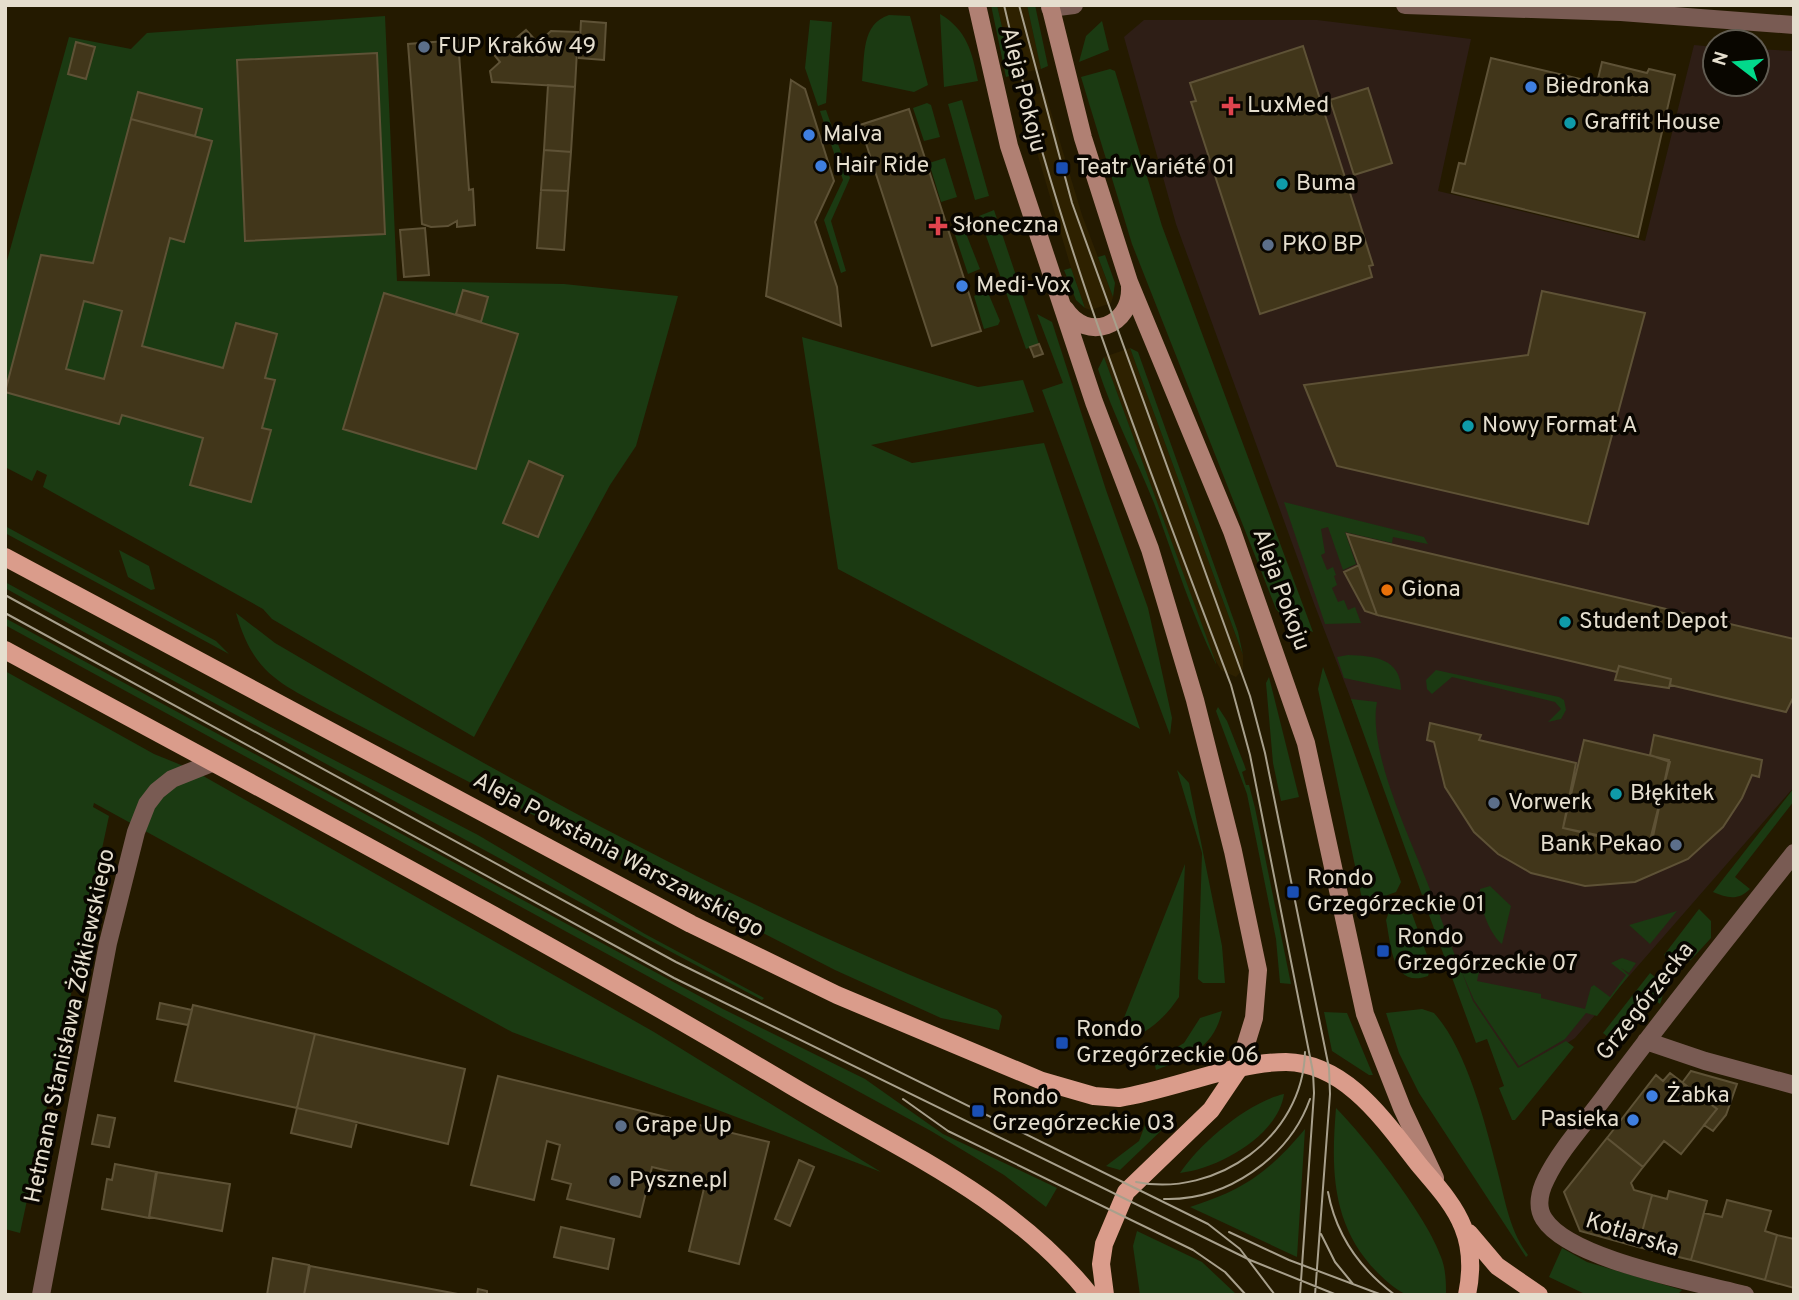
<svg xmlns="http://www.w3.org/2000/svg" width="1799" height="1300" viewBox="0 0 1799 1300" font-family="Overpass,sans-serif">
<rect width="100%" height="100%" fill="#241a00"/>
<path fill="#2e1e16" d="M 1144,20 L 1317,20 L 1471,39 L 1438,191 L 1645,241 L 1694,45 L 1715,47 L 1715,84 L 1757,84 L 1757,49 L 1794,51 L 1794,787 L 1575,1038 L 1517,1076 L 1469,1004 L 1315,606 L 1176,224 L 1124,37 Z"/>
<path fill="#2e2100" d="M 997,5 L 1027,5 L 1041,69 L 1013,75 Z
M 1045,92 L 1082,215 L 1113,297 L 1111,303 L 1091,310 L 1085,308 L 1071,268 L 1021,98 Z
M 1130,348 L 1243,655 L 1243,669 L 1236,677 L 1221,670 L 1213,656 L 1104,357 Z"/>
<path fill="#1b3a12" d="M 991,5 L 997,5 L 1013,75 L 1006,77 Z
M 1027,5 L 1035,5 L 1048,66 L 1041,69 Z
M 940,14 C 967,30 972,52 978,81 L 944,87 Z
M 889,15 L 910,16 L 928,85 L 914,92 L 862,81 C 865,56 861,24 889,15 Z
M 385,16 L 397,281 L 564,284 L 678,296 L 636,446 L 610,485 L 474,737 L 272,619 L 263,609 L 43,487 L 47,475 L 37,470 L 32,481 L 5,467 L 5,268 L 69,37 L 131,49 L 147,33 Z
M 810,20 L 832,22 L 826,103 L 818,106 L 805,68 Z
M 1102,21 L 1109,50 L 1079,62 L 1086,36 Z
M 1110,69 L 1115,71 L 1162,226 L 1313,632 L 1288,623 L 1276,609 L 1132,244 L 1081,77 Z
M 962,100 L 989,196 L 975,200 L 948,104 Z
M 927,103 L 931,105 L 940,137 L 924,141 L 913,108 Z
M 826,110 L 850,178 L 831,221 L 846,271 L 841,273 L 824,220 L 843,180 L 820,111 Z
M 945,158 L 957,197 L 941,202 L 929,163 Z
M 994,210 L 1039,344 L 1026,349 L 979,216 Z
M 965,231 L 980,269 L 968,274 L 955,235 Z
M 1105,255 L 1115,283 L 1113,297 L 1098,257 Z
M 1071,268 L 1085,308 L 1076,300 L 1064,270 Z
M 984,292 L 989,295 L 1000,321 L 998,325 L 984,329 L 974,296 Z
M 1037,314 L 1052,322 L 1106,490 L 1148,608 L 1172,718 L 1170,735 L 1042,390 L 1063,383 Z
M 802,337 L 978,387 L 1023,380 L 1034,412 L 871,445 L 912,463 L 1044,443 L 1140,729 L 838,569 Z
M 1130,348 L 1138,352 L 1238,632 L 1243,655 Z
M 1104,357 L 1216,663 L 1216,664 C 1191,612 1174,557 1154,503 C 1136,458 1113,415 1098,369 Z
M 1284,502 L 1424,537 L 1428,544 L 1393,537 L 1392,543 L 1345,532 L 1356,564 L 1343,570 L 1328,527 L 1321,529 L 1325,553 L 1321,555 L 1327,570 L 1333,567 L 1336,575 L 1334,576 L 1337,585 L 1332,588 L 1338,602 L 1344,600 L 1348,610 L 1355,607 L 1361,623 L 1325,624 Z
M 5,526 L 216,641 L 229,654 L 5,533 Z
M 119,550 L 149,566 L 155,589 L 151,590 L 128,577 Z
M 5,582 L 265,724 L 478,835 L 645,934 L 764,998 L 762,1000 L 677,955 L 84,632 L 5,588 Z
M 236,613 L 275,643 C 508,780 744,912 997,1010 L 1002,1016 L 999,1030 L 941,1018 L 835,970 L 335,713 C 282,684 254,676 236,613 Z
M 5,618 L 723,1009 L 865,1079 L 943,1134 L 1057,1188 L 1046,1207 L 1004,1175 L 931,1131 L 5,625 Z
M 1348,655 C 1374,656 1401,658 1401,690 L 1344,678 L 1337,657 Z
M 1323,667 L 1401,882 L 1396,892 L 1363,904 L 1318,689 Z
M 1436,670 L 1559,697 L 1564,700 L 1566,710 L 1561,719 L 1548,722 L 1561,709 L 1555,702 L 1452,677 L 1432,694 L 1427,689 L 1426,680 Z
M 5,671 L 154,754 L 191,769 L 654,1032 L 881,1172 L 512,1032 L 94,803 L 93,807 L 109,816 L 20,1233 L 5,1229 Z
M 1269,677 L 1299,797 L 1281,801 L 1273,763 L 1266,683 Z
M 1351,699 L 1377,702 C 1367,752 1413,844 1431,892 L 1422,895 Z
M 1218,707 L 1227,721 L 1244,764 L 1246,770 L 1242,772 L 1246,785 L 1249,785 L 1255,808 L 1291,984 L 1280,983 L 1276,939 L 1247,794 L 1216,711 Z
M 1177,770 L 1189,783 L 1222,946 L 1225,983 L 1203,983 L 1198,979 L 1202,853 Z
M 1794,788 L 1794,801 L 1735,877 L 1750,889 C 1738,901 1727,898 1713,892 Z
M 1185,864 L 1179,997 C 1165,1018 1141,1042 1116,1038 Z
M 1490,886 L 1511,906 L 1502,944 C 1490,935 1478,904 1480,889 Z
M 1434,900 L 1460,969 L 1480,960 L 1481,962 L 1477,981 L 1541,994 L 1541,998 L 1585,1009 L 1591,987 L 1594,985 L 1610,997 L 1626,975 L 1611,963 L 1622,958 L 1636,963 L 1629,973 L 1621,968 L 1629,975 L 1597,1016 L 1586,1013 L 1565,1039 L 1519,1066 L 1474,1000 L 1461,970 L 1473,1001 L 1518,1068 L 1566,1041 L 1574,1047 L 1515,1120 L 1512,1120 L 1499,1088 L 1504,1086 L 1487,1039 L 1476,1043 L 1425,904 Z
M 1405,907 L 1411,911 L 1431,966 L 1428,976 C 1392,989 1391,945 1386,920 L 1389,912 Z
M 1699,909 L 1711,921 L 1711,938 L 1691,960 C 1681,964 1672,961 1664,955 Z
M 1677,911 L 1650,944 L 1629,925 Z
M 1650,973 C 1662,982 1666,990 1660,1004 L 1644,992 L 1608,1037 L 1603,1033 Z
M 1422,1009 L 1434,1013 C 1466,1048 1485,1122 1497,1169 C 1505,1199 1509,1230 1528,1255 L 1526,1257 L 1419,1093 L 1399,1053 L 1386,1013 Z
M 1222,1011 C 1214,1048 1188,1058 1156,1070 L 1154,1061 L 1184,1043 L 1200,1018 Z
M 1324,1012 L 1347,1013 L 1373,1075 L 1369,1075 L 1332,1051 Z
M 1284,1094 C 1278,1136 1218,1169 1180,1173 C 1200,1143 1248,1102 1284,1094 Z
M 1336,1108 C 1366,1138 1428,1218 1441,1257 C 1446,1270 1446,1282 1446,1295 C 1434,1295 1419,1297 1408,1295 C 1398,1292 1385,1280 1378,1273 C 1331,1226 1331,1169 1336,1108 Z
M 1160,1114 L 1167,1118 L 1166,1126 L 1120,1170 L 1106,1166 L 1139,1141 L 1148,1117 Z
M 1305,1129 L 1297,1257 L 1190,1207 C 1244,1190 1269,1172 1305,1129 Z
M 1137,1231 L 1202,1262 L 1237,1295 L 1140,1295 L 1133,1246 Z
M 1562,1248 L 1587,1262 L 1682,1290 L 1677,1295 L 1587,1295 L 1549,1277 Z"/>
<path fill="#41361a" stroke="#5e5236" stroke-width="2" fill-rule="evenodd" d="M 581,21 L 606,23 L 604,60 L 579,58 Z
M 526,30 L 538,43 L 551,31 L 578,32 L 575,87 L 492,82 L 490,71 L 500,62 L 495,56 Z
M 458,40 L 469,190 L 473,189 L 475,225 L 457,227 L 457,221 L 448,226 L 431,227 L 422,224 L 408,44 Z
M 76,42 L 95,47 L 86,79 L 68,74 Z
M 1303,46 L 1373,265 L 1369,266 L 1372,277 L 1260,314 L 1191,102 L 1196,101 L 1190,83 Z
M 377,53 L 385,234 L 245,241 L 237,60 Z
M 1491,58 L 1597,83 L 1602,62 L 1647,73 L 1649,69 L 1675,75 L 1638,237 L 1452,192 L 1459,163 L 1465,164 Z
M 791,80 L 805,89 L 834,181 L 815,222 L 837,287 L 841,326 L 766,296 Z
M 548,85 L 575,87 L 571,152 L 544,150 Z
M 1368,88 L 1392,163 L 1354,175 L 1330,100 Z
M 138,92 L 202,109 L 195,136 L 131,119 Z
M 909,109 L 981,331 L 932,346 L 860,125 Z
M 131,119 L 212,141 L 184,242 L 170,238 L 142,346 L 223,368 L 236,323 L 277,334 L 265,378 L 275,380 L 262,428 L 271,430 L 251,502 L 190,485 L 203,438 L 122,415 L 119,424 L 5,392 L 41,255 L 93,263 ZM 84,301 L 122,311 L 104,379 L 66,369 Z
M 544,150 L 571,152 L 568,191 L 541,190 Z
M 541,190 L 568,191 L 564,250 L 537,248 Z
M 425,228 L 429,275 L 404,277 L 400,230 Z
M 463,290 L 488,297 L 481,322 L 456,314 Z
M 1542,291 L 1645,313 L 1588,524 L 1337,466 L 1304,385 L 1528,355 Z
M 384,293 L 518,334 L 476,469 L 343,429 Z
M 1039,344 L 1043,354 L 1034,357 L 1030,347 Z
M 529,461 L 563,476 L 538,537 L 503,523 Z
M 1347,534 L 1794,639 L 1794,696 L 1786,712 L 1670,685 L 1671,679 L 1619,666 L 1617,672 L 1377,615 Z
M 1359,565 L 1377,615 L 1365,611 L 1344,572 Z
M 1619,666 L 1671,679 L 1669,688 L 1615,680 Z
M 1430,723 L 1481,735 L 1479,740 L 1576,763 L 1563,828 L 1648,848 L 1670,762 L 1650,755 L 1654,735 L 1762,760 L 1759,777 L 1752,775 L 1742,798 L 1723,827 L 1688,859 L 1635,882 L 1585,886 L 1531,873 L 1498,854 L 1474,832 L 1445,787 L 1434,742 L 1427,740 Z
M 1584,740 L 1669,760 L 1651,846 L 1563,828 Z
M 160,1003 L 192,1010 L 188,1025 L 157,1019 Z
M 193,1005 L 315,1034 L 297,1108 L 175,1081 Z
M 315,1034 L 465,1069 L 448,1144 L 297,1108 Z
M 1691,1071 L 1737,1084 L 1726,1115 L 1713,1131 L 1704,1125 L 1717,1109 L 1682,1083 Z
M 1670,1073 L 1717,1109 L 1681,1154 L 1664,1141 L 1643,1167 L 1607,1138 L 1656,1075 L 1663,1081 Z
M 498,1076 L 769,1142 L 739,1264 L 689,1251 L 706,1180 L 652,1167 L 640,1217 L 567,1199 L 571,1184 L 552,1179 L 560,1145 L 547,1141 L 534,1200 L 471,1185 Z
M 297,1108 L 357,1122 L 351,1147 L 291,1133 Z
M 98,1115 L 115,1118 L 109,1147 L 92,1144 Z
M 1607,1138 L 1643,1167 L 1631,1183 L 1634,1190 L 1652,1195 L 1638,1247 L 1580,1231 L 1564,1192 Z
M 799,1160 L 814,1167 L 790,1226 L 775,1219 Z
M 115,1164 L 157,1172 L 149,1218 L 102,1209 L 107,1179 L 112,1180 Z
M 156,1172 L 230,1184 L 222,1231 L 149,1217 Z
M 1669,1191 L 1707,1201 L 1691,1260 L 1638,1247 L 1652,1195 L 1667,1199 Z
M 1727,1200 L 1771,1211 L 1765,1231 L 1777,1235 L 1765,1280 L 1691,1260 L 1704,1213 L 1722,1217 Z
M 561,1227 L 614,1239 L 608,1269 L 554,1257 Z
M 1777,1235 L 1794,1239 L 1794,1288 L 1765,1280 Z
M 273,1258 L 309,1265 L 304,1295 L 267,1295 Z
M 310,1266 L 463,1295 L 304,1295 Z
M 478,1289 L 487,1291 L 487,1295 L 477,1295 Z"/>
<g fill="none" stroke-linecap="round" stroke-linejoin="round">
<path stroke="#795b53" stroke-width="18" d="M 1405,5 L 1621,12 L 1794,25
M 1050,8 L 1074,5
M 1646,1041 L 1705,1061 L 1794,1085
M 41,1295 L 108,943 L 136,832 L 147,804 L 157,791 L 172,779 L 212,763
M 1745,1295 C 1697,1282 1570,1260 1544,1219 C 1536,1207 1540,1191 1546,1179 C 1561,1148 1588,1120 1608,1092 C 1668,1011 1732,932 1794,853"/>
<path stroke="#b08073" stroke-width="18" d="M 977,5 L 1009,146 L 1094,402 L 1150,549 L 1195,700 L 1233,851 L 1258,970 L 1254,1018 L 1238,1070
M 1050,5 L 1083,138 L 1129,282 L 1232,531 L 1306,743 L 1365,1014 L 1402,1108 L 1435,1178
M 1065,309 C 1087,343 1132,326 1130,287"/>
<path stroke="#da9c8b" stroke-width="18" d="M 5,557 L 691,924 L 837,995 L 1042,1081 L 1094,1096 L 1119,1098 C 1172,1090 1234,1062 1286,1062 C 1347,1063 1386,1123 1420,1166 C 1436,1185 1454,1204 1463,1227 C 1472,1249 1472,1271 1467,1295
M 5,650 C 268,793 533,932 790,1085 C 896,1148 1011,1196 1090,1295
M 1469,1233 L 1497,1266 L 1539,1295
M 1105,1295 L 1101,1264 L 1104,1244 L 1126,1192 L 1211,1110 L 1238,1070"/>
<path stroke="#a8a08c" stroke-width="2" d="M 1004,5 C 1057,238 1147,462 1231,685 L 1250,755 L 1313,1072 L 1314,1093 L 1300,1295
M 1019,5 L 1072,203 L 1250,696 L 1265,753 L 1329,1068 L 1330,1094 L 1315,1295
M 5,595 L 676,962 L 1208,1224 L 1240,1249 L 1275,1295
M 5,613 L 674,978 L 1250,1260 L 1337,1295
M 903,1099 L 948,1131 L 1193,1250 L 1225,1272 L 1246,1295
M 1136,1182 C 1216,1198 1303,1137 1305,1052
M 1328,1192 C 1336,1235 1360,1269 1395,1295
M 1164,1199 C 1226,1201 1289,1158 1310,1099
M 1229,1232 L 1289,1260 L 1382,1295
M 1321,1234 L 1335,1262 L 1353,1284"/>
</g>
<g fill="#5c6f8a" stroke="#090600" stroke-width="2.5">
<circle cx="424" cy="47" r="7"/>
<circle cx="1268" cy="245" r="7"/>
<circle cx="1494" cy="803" r="7"/>
<circle cx="1676" cy="845" r="7"/>
<circle cx="621" cy="1126" r="7"/>
<circle cx="615" cy="1181" r="7"/>
</g>
<g fill="#3f7fe0" stroke="#090600" stroke-width="2.5">
<circle cx="1531" cy="87" r="7"/>
<circle cx="809" cy="135" r="7"/>
<circle cx="821" cy="166" r="7"/>
<circle cx="962" cy="286" r="7"/>
<circle cx="1652" cy="1096" r="7"/>
<circle cx="1633" cy="1120" r="7"/>
</g>
<g fill="#e0444e" stroke="#090600" stroke-width="2.5">
<path d="M1227.5 95.5h7v7h7v7h-7v7h-7v-7h-7v-7h7z"/>
<path d="M934.5 215.5h7v7h7v7h-7v7h-7v-7h-7v-7h7z"/>
</g>
<g fill="#0f9aa8" stroke="#090600" stroke-width="2.5">
<circle cx="1570" cy="123" r="7"/>
<circle cx="1282" cy="184" r="7"/>
<circle cx="1468" cy="426" r="7"/>
<circle cx="1565" cy="622" r="7"/>
<circle cx="1616" cy="794" r="7"/>
</g>
<g fill="#1a4fb4" stroke="#090600" stroke-width="2.5">
<rect x="1055" y="161" width="14" height="14" rx="3.5"/>
<rect x="1286" y="885" width="14" height="14" rx="3.5"/>
<rect x="1376" y="944" width="14" height="14" rx="3.5"/>
<rect x="1055" y="1036" width="14" height="14" rx="3.5"/>
<rect x="971" y="1104" width="14" height="14" rx="3.5"/>
</g>
<circle fill="#e8710a" stroke="#090600" stroke-width="2.5" cx="1387" cy="590" r="7"/>
<g text-anchor="middle" dominant-baseline="central" stroke-width="7" stroke-linejoin="round" paint-order="stroke">
<g font-size="23" fill="#e5dece" stroke="#090600" text-anchor="start">
<text x="438" y="47">FUP Kraków 49</text>
<text x="1545" y="87">Biedronka</text>
<text x="1247" y="106">LuxMed</text>
<text x="1584" y="123">Graffit House</text>
<text x="823" y="135">Malva</text>
<text x="835" y="166">Hair Ride</text>
<text x="1076" y="168">Teatr Variété 01</text>
<text x="1296" y="184">Buma</text>
<text x="952" y="226">Słoneczna</text>
<text x="1282" y="245">PKO BP</text>
<text x="976" y="286">Medi-Vox</text>
<text x="1482" y="426">Nowy Format A</text>
<text x="1401" y="590">Giona</text>
<text x="1579" y="622">Student Depot</text>
<text x="1630" y="794">Błękitek</text>
<text x="1508" y="803">Vorwerk</text>
<text x="1662" y="845" text-anchor="end">Bank Pekao</text>
<text x="1307" y="879">Rondo<tspan x="1307" dy="26">Grzegórzeckie 01</tspan></text>
<text x="1397" y="938">Rondo<tspan x="1397" dy="26">Grzegórzeckie 07</tspan></text>
<text x="1076" y="1030">Rondo<tspan x="1076" dy="26">Grzegórzeckie 06</tspan></text>
<text x="1666" y="1096">Żabka</text>
<text x="992" y="1098">Rondo<tspan x="992" dy="26">Grzegórzeckie 03</tspan></text>
<text x="1619" y="1120" text-anchor="end">Pasieka</text>
<text x="635" y="1126">Grape Up</text>
<text x="629" y="1181">Pyszne.pl</text>
</g>
<g font-size="23" fill="#e5dece" stroke="#090600">
<text transform="translate(1022 90) rotate(76)">Aleja Pokoju</text>
<text transform="translate(1280 590) rotate(70)">Aleja Pokoju</text>
<text transform="translate(618 856) rotate(28)">Aleja Powstania Warszawskiego</text>
<text transform="translate(1646 1002) rotate(-52)">Grzegórzecka</text>
<text transform="translate(71 1026) rotate(-78)">Hetmana Stanisława Żółkiewskiego</text>
<text transform="translate(1632 1236) rotate(18)">Kotlarska</text>
</g>
</g>
<rect width="1799" height="1300" fill="none" stroke="#e5dece" stroke-width="14"/>
<g transform="translate(1736 63) rotate(286)"><circle r="33" fill="#090600" stroke="#615c52" stroke-width="2"/>
<path d="M0-5L12 26L0 18L-12 26Z" fill="#02d98b"/>
<text y="-10" font-size="19" font-weight="bold" text-anchor="middle" fill="#e5dece">N</text>
</g>
</svg>
